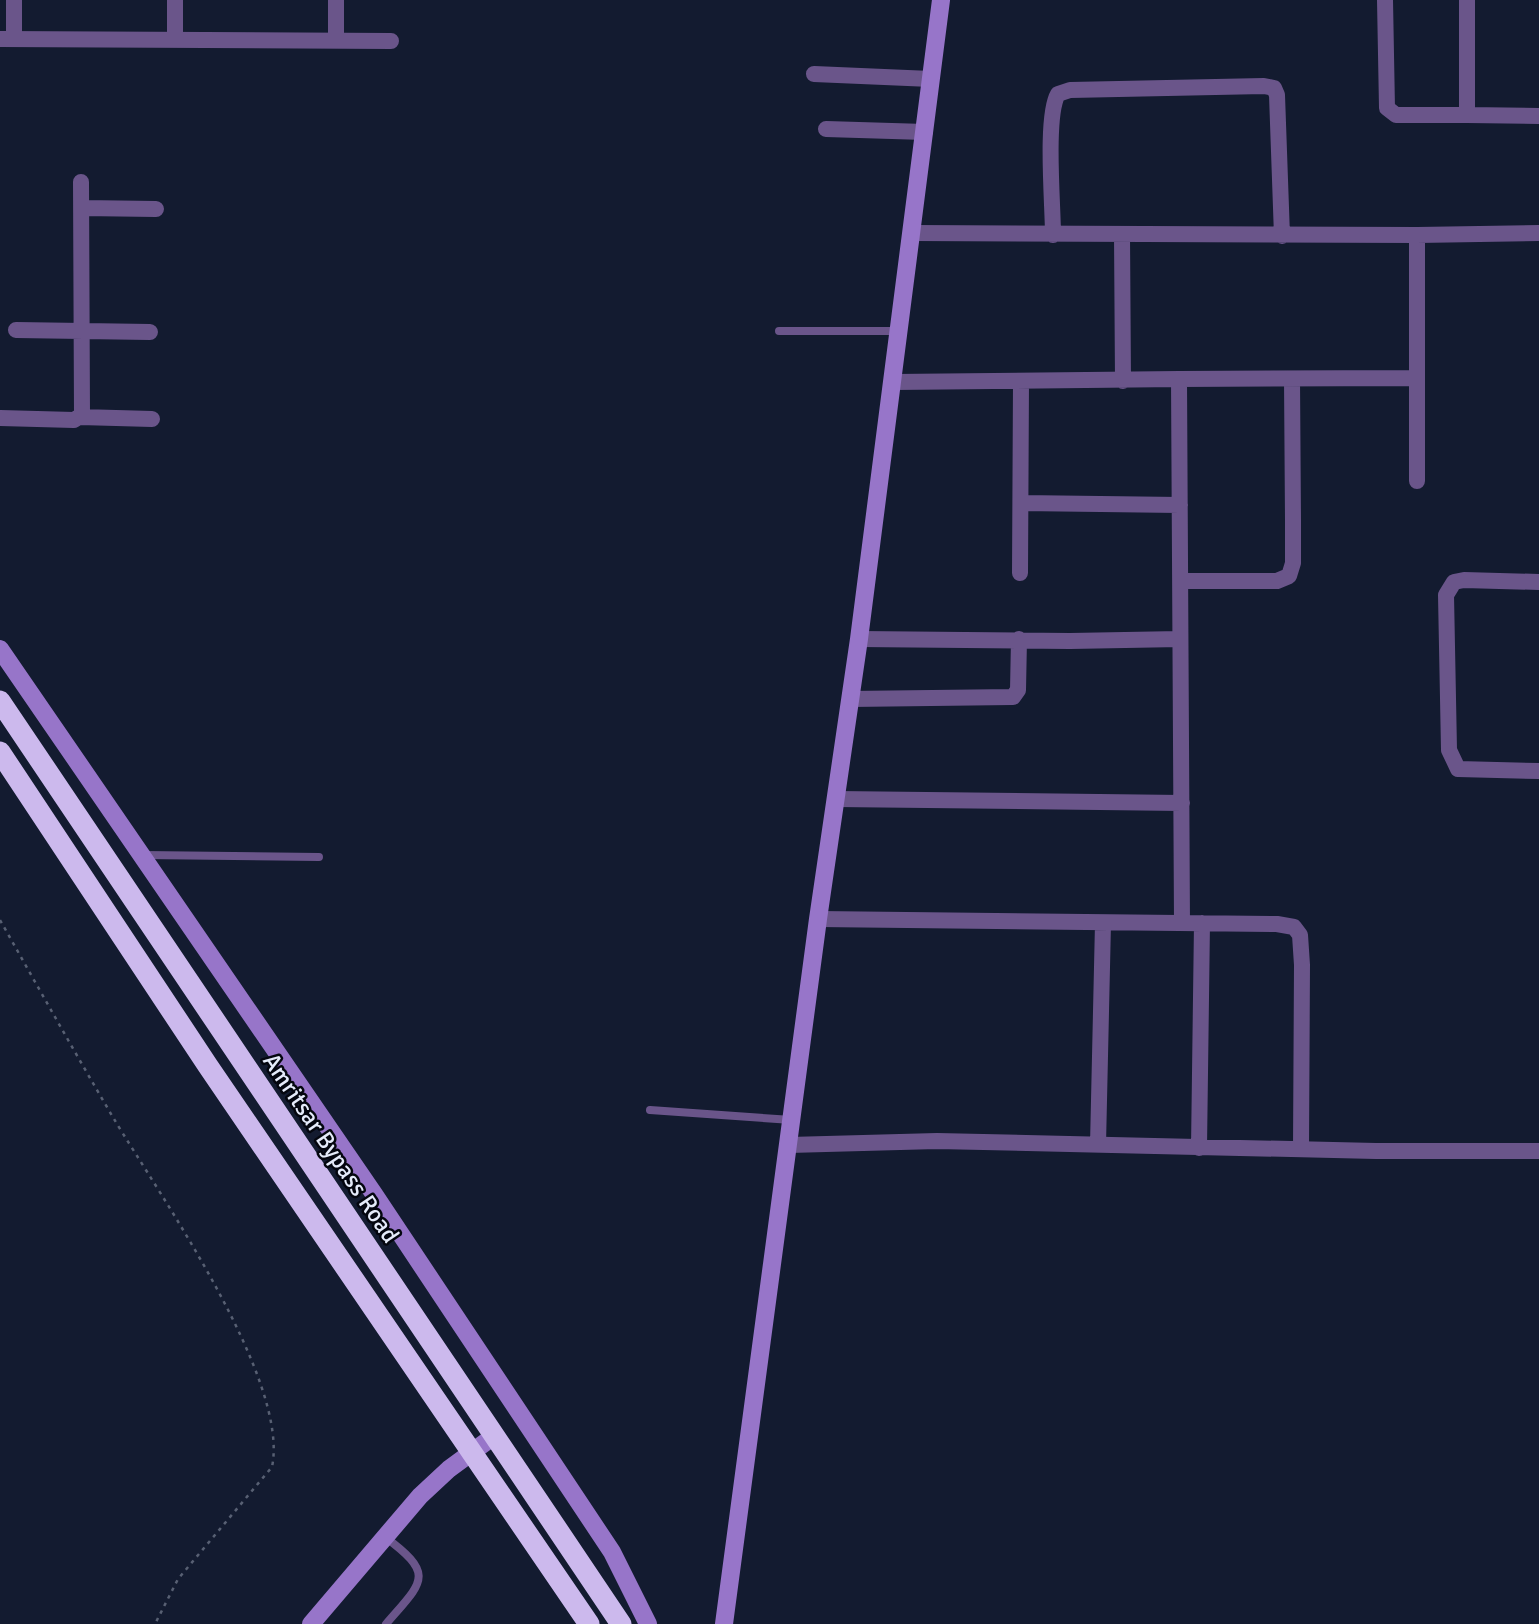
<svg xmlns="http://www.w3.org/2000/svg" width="1539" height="1624" viewBox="0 0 1539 1624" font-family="Signika,sans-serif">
<rect width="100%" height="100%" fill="#131b30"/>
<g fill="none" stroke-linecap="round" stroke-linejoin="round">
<path stroke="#586073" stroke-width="2.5" stroke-dasharray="3.5 5" stroke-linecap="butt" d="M 0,920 C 38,987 75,1053 114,1119 C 161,1197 290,1380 272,1467 L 178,1579 L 155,1624"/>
<path stroke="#6a558a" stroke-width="8" d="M 779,331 L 897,331
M 143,855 L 319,857
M 650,1110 L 792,1120
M 385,1537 C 436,1575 423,1581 386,1624"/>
<path stroke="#6a558a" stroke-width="16" d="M 1385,0 L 1387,108 L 1396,115 L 1467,115
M 1467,0 L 1467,115 L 1539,116
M 0,39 L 391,41
M 14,39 L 14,0
M 175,40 L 175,0
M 336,40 L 336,0
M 814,74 L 931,79
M 826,129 L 925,132
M 82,208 L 156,209
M 913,233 L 1417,235
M 1122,234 L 1123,381
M 1053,235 C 1053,205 1045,116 1058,94 L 1070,90 L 1264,86 L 1274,88 L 1277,95 L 1282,236
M 16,330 L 150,332
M 894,382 L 1179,379
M 80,417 L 152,419
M 0,418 L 74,420 L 82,415 L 81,182
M 1417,481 L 1417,235 L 1539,233
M 1021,503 L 1180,505
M 1020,573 L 1021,382
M 1181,581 L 1277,581 L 1289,576 L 1293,563 L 1293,520 L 1292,379
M 1539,582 L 1464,580 L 1454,582 L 1446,595 L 1449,750 L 1458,769 L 1539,771
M 859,639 L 1070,641 L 1180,639
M 850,699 L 1013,697 L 1018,690 L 1019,639
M 836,799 L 1182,803
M 818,919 L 1277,924 L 1294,927 L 1300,935 L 1302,965 L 1301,1149
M 1182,923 L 1179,379 L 1417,378
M 789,1145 L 937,1141 L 1376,1151 L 1539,1151
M 1098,1145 L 1103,923
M 1199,1148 L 1202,923"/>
<path stroke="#9775c9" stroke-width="18" d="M 0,649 L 374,1194 L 612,1552 L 648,1624
M 311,1624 L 420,1496 L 449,1469 L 494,1436
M 724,1624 L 818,919 L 859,639 L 941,0"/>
<path stroke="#ccb9ed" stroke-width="21" d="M 0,701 L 621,1624
M 0,752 L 208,1066 L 589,1624"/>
</g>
<g text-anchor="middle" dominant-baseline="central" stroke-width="5" stroke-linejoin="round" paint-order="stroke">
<g font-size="24" fill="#e5ebfa" stroke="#04060f">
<text transform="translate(331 1148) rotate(56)">Amritsar Bypass Road</text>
</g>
</g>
</svg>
